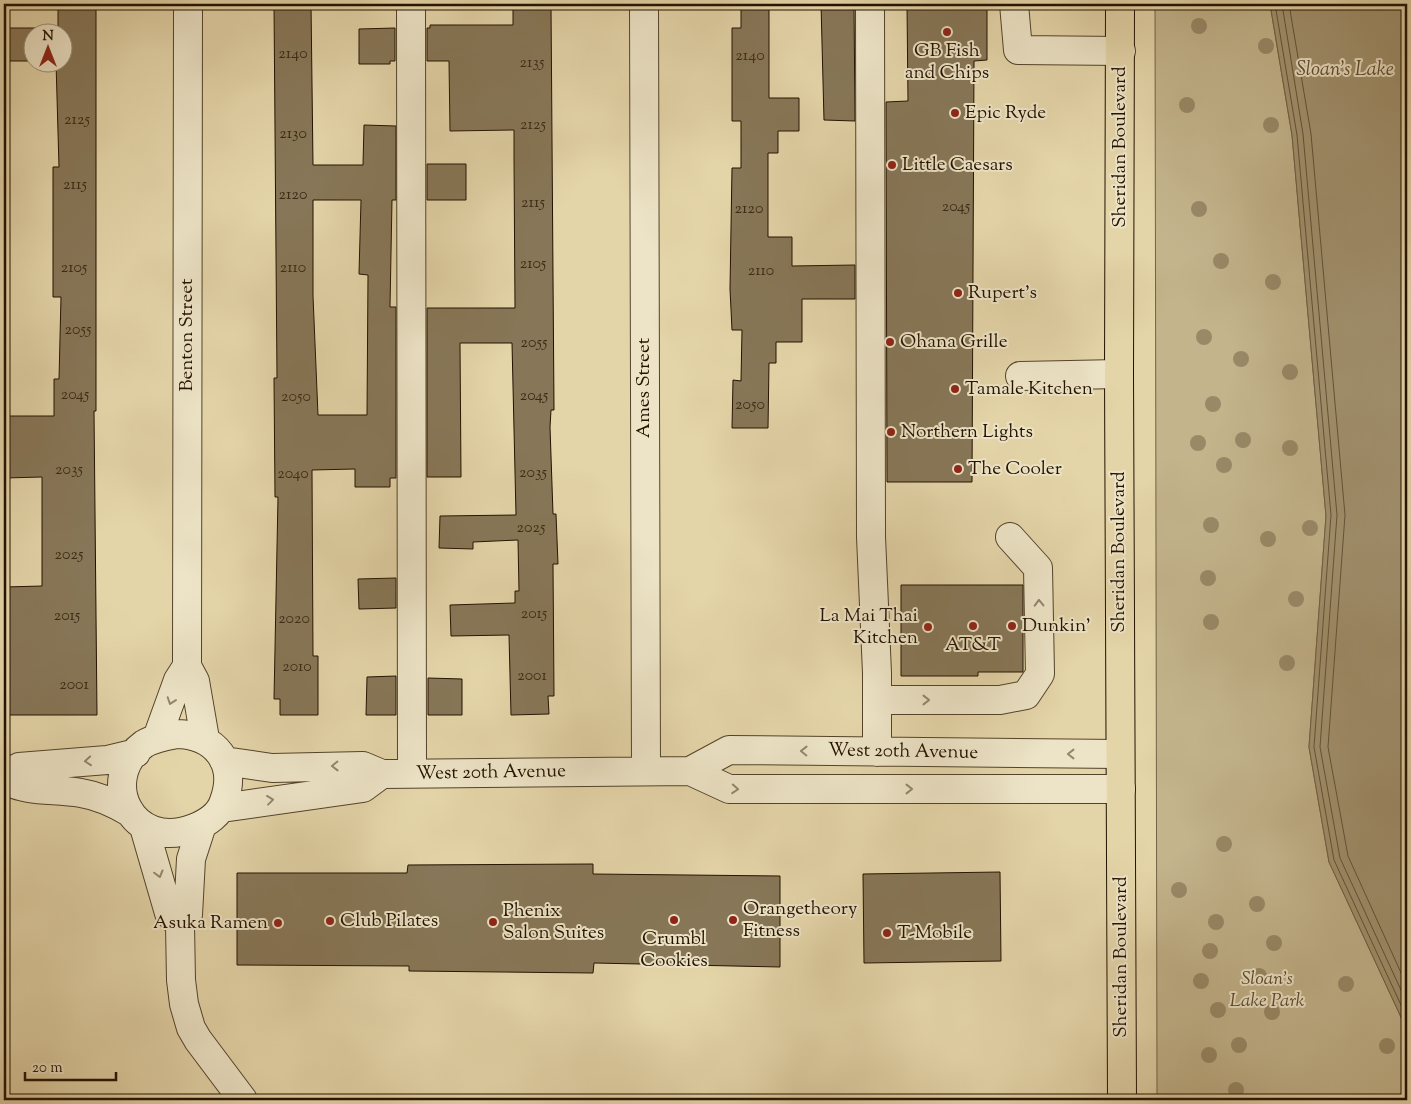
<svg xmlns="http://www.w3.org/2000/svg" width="1411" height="1104" viewBox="0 0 1411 1104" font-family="'Sorts Mill Goudy',serif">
<rect width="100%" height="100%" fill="#e4d5a9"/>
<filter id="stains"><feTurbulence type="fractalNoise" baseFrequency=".004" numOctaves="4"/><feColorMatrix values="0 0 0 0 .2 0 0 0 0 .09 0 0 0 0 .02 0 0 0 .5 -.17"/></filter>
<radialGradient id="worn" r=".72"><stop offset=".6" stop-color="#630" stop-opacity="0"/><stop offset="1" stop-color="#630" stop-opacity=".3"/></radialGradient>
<path fill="#c3b48c" stroke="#736346" d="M 1155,4 L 1270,4 L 1292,135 L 1326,516 L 1309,747 L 1329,862 L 1407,1030 L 1407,1100 L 1157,1100 Z"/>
<path fill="#a29370" stroke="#6f5f43" d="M 1270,4 L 1407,4 L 1407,1030 L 1329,862 L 1309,747 L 1326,516 L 1292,135 Z"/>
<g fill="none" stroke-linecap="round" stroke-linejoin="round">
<path stroke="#625238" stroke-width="1" d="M 1275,4 L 1297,135 L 1331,515 L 1314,747 L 1334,860 L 1407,1018
M 1282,4 L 1303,134 L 1337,515 L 1320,747 L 1340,858 L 1407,1003
M 1289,4 L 1311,134 L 1345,515 L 1328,747 L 1348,856 L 1407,986"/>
</g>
<path fill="#877758" stroke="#231200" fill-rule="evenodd" d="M 58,4 L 96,4 L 96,411 L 94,411 L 97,715 L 4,715 L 4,587 L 42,586 L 42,477 L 4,478 L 4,416 L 54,416 L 54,379 L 59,379 L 61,297 L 53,297 L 53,167 L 59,167 L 56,62 L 62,62 L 62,32 L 32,32 L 32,61 L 4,61 L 4,28 L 58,28 Z
M 274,4 L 311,4 L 313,165 L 363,165 L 364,125 L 396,126 L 396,200 L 392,200 L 390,307 L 396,307 L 396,478 L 390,478 L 390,487 L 355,487 L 355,469 L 312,470 L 313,656 L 318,656 L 318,715 L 280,715 L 280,699 L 274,699 L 278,497 L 275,497 L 274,378 L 277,378 ZM 313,200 L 361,200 L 359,274 L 368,275 L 367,415 L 318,415 L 313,296 Z
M 513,4 L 551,4 L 554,410 L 551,410 L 550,427 L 553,514 L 556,514 L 558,564 L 553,564 L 554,696 L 548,696 L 549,714 L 511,715 L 509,635 L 451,636 L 450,605 L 515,603 L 515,591 L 519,591 L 518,540 L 473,542 L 473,549 L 439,548 L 440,516 L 516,515 L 512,343 L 460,343 L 461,477 L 427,477 L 427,308 L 515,308 L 514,158 L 514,130 L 450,131 L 449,61 L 427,61 L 427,28 L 430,28 L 430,25 L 513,25 Z
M 741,4 L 769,4 L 769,98 L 799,98 L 799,131 L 778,131 L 778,153 L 768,153 L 768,237 L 792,237 L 792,266 L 855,265 L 855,299 L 802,299 L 802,342 L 776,342 L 776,363 L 769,363 L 768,428 L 732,428 L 733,380 L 741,381 L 742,330 L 732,330 L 730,289 L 732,168 L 741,168 L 741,121 L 732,121 L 732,28 L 741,28 Z
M 821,4 L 854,4 L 855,121 L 824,120 Z
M 907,4 L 987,4 L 987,60 L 974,61 L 972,482 L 887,482 L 886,102 L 908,101 Z
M 395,28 L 395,61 L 390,61 L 390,64 L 359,64 L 359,29 Z
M 427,164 L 466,164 L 466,200 L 427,200 Z
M 396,578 L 396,608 L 359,609 L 358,579 Z
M 901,585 L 1023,585 L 1023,672 L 978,672 L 978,676 L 901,676 Z
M 396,676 L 396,715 L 366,715 L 367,677 Z
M 428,678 L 462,679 L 462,715 L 428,715 Z
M 593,864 L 593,874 L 780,876 L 780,967 L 594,963 L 593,973 L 409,971 L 409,966 L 237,965 L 237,873 L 407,873 L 408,865 Z
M 1000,872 L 1001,961 L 864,963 L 863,874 Z"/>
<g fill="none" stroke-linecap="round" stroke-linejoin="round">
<defs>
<path id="minor" d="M 188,4 L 187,666 L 195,681 L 205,739
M 411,4 L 412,773
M 644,4 L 646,771
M 870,4 L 871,537 L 877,673 L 877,752
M 1014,4 L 1018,50 L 1121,51
M 1020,376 L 1119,374
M 877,700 L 1000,700 L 1026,695 L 1040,674 L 1038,568 L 1010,537
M 177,734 C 215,735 238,763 224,801 C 220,814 207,823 194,828 C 131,853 97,778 144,744 C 154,738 166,736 177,734 Z
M 157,738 L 178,680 L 187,666
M 224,761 L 272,768 L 363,766 L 382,774 L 690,771 L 729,789 L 1121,789
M 690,771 L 729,750 L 1120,754
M 4,775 L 19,767 L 107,760 L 136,753
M 4,780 C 30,793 53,788 81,793 C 99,796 114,803 129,812
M 222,808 L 363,788 L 382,774
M 202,825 L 191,859 L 188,915 L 180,925 L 181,980 L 184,1004 L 191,1028 L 198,1040 L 243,1100
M 144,827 L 169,913 L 180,925"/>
<path id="major" d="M 1120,4 L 1119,374 L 1122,1100"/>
</defs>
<use href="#minor" stroke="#53432a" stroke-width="30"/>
<use href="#major" stroke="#231200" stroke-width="30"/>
<use href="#minor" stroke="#ede4c7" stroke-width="28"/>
<use href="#major" stroke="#e4d5a9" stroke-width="28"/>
</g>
<g fill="#998967">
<circle cx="1199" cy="26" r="8"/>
<circle cx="1266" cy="46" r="8"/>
<circle cx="1187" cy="105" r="8"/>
<circle cx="1271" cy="125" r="8"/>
<circle cx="1199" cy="209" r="8"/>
<circle cx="1221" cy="261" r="8"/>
<circle cx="1273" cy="282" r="8"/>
<circle cx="1204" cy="337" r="8"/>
<circle cx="1241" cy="359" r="8"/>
<circle cx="1290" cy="372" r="8"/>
<circle cx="1213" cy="404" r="8"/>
<circle cx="1243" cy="440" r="8"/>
<circle cx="1198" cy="443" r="8"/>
<circle cx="1290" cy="448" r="8"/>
<circle cx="1224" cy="465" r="8"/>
<circle cx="1211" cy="525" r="8"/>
<circle cx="1310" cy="528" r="8"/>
<circle cx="1268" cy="539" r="8"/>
<circle cx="1208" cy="578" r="8"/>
<circle cx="1296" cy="599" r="8"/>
<circle cx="1211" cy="622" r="8"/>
<circle cx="1287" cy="663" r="8"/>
<circle cx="1224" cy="844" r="8"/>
<circle cx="1179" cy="890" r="8"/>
<circle cx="1257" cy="904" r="8"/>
<circle cx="1216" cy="922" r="8"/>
<circle cx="1274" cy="943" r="8"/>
<circle cx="1210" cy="951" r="8"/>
<circle cx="1259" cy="976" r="8"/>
<circle cx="1201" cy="981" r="8"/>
<circle cx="1346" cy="984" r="8"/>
<circle cx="1218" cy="1010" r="8"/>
<circle cx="1272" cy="1012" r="8"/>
<circle cx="1239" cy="1045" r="8"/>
<circle cx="1387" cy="1046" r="8"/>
<circle cx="1209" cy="1055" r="8"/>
<circle cx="1236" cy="1090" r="8"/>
</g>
<defs><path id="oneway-chevron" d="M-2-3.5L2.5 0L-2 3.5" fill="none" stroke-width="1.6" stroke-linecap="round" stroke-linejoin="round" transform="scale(1.25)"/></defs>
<g stroke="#92866d">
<use href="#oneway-chevron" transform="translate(1039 603) rotate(-91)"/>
<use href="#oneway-chevron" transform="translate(926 700)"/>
<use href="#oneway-chevron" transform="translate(171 701) rotate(109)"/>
<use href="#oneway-chevron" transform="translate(804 751) rotate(-179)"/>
<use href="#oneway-chevron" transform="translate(1071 754) rotate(-180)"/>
<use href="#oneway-chevron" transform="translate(88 761) rotate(175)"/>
<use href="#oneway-chevron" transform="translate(335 766) rotate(179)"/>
<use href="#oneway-chevron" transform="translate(735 789) rotate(4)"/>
<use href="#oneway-chevron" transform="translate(909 789)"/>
<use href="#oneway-chevron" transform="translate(270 800) rotate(-7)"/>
<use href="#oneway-chevron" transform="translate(159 874) rotate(75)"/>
</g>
<g fill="#8f2418" stroke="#ede4c7" stroke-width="2">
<circle cx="947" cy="32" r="5"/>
<circle cx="955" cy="113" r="5"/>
<circle cx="892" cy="165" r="5"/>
<circle cx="958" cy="293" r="5"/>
<circle cx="890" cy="342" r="5"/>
<circle cx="955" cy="389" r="5"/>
<circle cx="891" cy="432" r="5"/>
<circle cx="958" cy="469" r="5"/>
<circle cx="973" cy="626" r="5"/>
<circle cx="1012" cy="626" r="5"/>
<circle cx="928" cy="627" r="5"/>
<circle cx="674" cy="920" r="5"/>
<circle cx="733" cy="920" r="5"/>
<circle cx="330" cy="921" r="5"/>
<circle cx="493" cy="922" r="5"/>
<circle cx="278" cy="923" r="5"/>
<circle cx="887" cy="933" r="5"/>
</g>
<g text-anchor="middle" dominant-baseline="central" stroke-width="4" stroke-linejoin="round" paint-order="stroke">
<g font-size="16" fill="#3c2b16">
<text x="293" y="54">2140</text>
<text x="750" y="56">2140</text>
<text x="532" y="63">2135</text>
<text x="77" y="120">2125</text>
<text x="533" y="125">2125</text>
<text x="293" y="134">2130</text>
<text x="75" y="185">2115</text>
<text x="293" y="195">2120</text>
<text x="533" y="203">2115</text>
<text x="956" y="207">2045</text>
<text x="749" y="209">2120</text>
<text x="533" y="264">2105</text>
<text x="74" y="268">2105</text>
<text x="293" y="268">2110</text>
<text x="761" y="271">2110</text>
<text x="78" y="330">2055</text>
<text x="534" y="343">2055</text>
<text x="75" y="395">2045</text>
<text x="534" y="396">2045</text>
<text x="296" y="397">2050</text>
<text x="750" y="405">2050</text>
<text x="69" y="470">2035</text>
<text x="533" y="473">2035</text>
<text x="293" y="474">2040</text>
<text x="531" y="528">2025</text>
<text x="69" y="555">2025</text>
<text x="534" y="614">2015</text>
<text x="67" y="616">2015</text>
<text x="294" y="619">2020</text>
<text x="297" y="667">2010</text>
<text x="532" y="676">2001</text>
<text x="74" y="685">2001</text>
</g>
<g font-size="19" fill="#231200" stroke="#ede4c7" text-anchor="start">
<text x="947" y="51" text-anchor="middle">GB Fish<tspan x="947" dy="22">and Chips</tspan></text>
<text x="965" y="113">Epic Ryde</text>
<text x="902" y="165">Little Caesars</text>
<text x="968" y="293">Rupert's</text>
<text x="900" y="342">Ohana Grille</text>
<text x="965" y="389">Tamale Kitchen</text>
<text x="901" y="432">Northern Lights</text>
<text x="968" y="469">The Cooler</text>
<text x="918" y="616" text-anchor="end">La Mai Thai<tspan x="918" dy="22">Kitchen</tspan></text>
<text x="1022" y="626">Dunkin'</text>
<text x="973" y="645" text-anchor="middle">AT&amp;T</text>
<text x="743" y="909">Orangetheory<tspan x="743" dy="22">Fitness</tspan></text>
<text x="503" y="911">Phenix<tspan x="503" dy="22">Salon Suites</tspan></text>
<text x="340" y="921">Club Pilates</text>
<text x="268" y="923" text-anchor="end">Asuka Ramen</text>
<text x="897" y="933">T-Mobile</text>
<text x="674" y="939" text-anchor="middle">Crumbl<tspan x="674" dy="22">Cookies</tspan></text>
</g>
<g font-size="19" fill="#231200" stroke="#ede4c7">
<text transform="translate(1120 147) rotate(-90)">Sheridan Boulevard</text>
<text transform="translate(187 335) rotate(-90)">Benton Street</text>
<text transform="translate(644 388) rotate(-90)">Ames Street</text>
<text transform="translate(1119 552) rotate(-90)">Sheridan Boulevard</text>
<text transform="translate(903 752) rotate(1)">West 20th Avenue</text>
<text transform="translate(491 773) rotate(-1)">West 20th Avenue</text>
<text transform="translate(1121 957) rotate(-90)">Sheridan Boulevard</text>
</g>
<g font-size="19" font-style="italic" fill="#5b4b31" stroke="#ede4c7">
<text x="1267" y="979">Sloan's<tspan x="1267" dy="22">Lake Park</tspan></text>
</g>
<g font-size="20" font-style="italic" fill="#5c4c32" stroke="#ede4c7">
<text x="1345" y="70">Sloan's Lake</text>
</g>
</g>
<rect width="1411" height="1104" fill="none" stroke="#e4d5a9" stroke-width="20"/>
<rect x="5" y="5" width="1401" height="1094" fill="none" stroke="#231200" stroke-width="2.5"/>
<rect x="10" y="10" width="1391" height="1084" fill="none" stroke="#231200"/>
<g transform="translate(48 48)"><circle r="24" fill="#ede4c7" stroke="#9c9077"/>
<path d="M0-4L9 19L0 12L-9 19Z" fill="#8f2418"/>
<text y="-8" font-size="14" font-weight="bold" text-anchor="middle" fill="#231200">N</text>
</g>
<path d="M25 1072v8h91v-8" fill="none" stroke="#231200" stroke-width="2.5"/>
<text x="32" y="1072" font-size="15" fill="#231200" stroke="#ede4c7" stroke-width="4" paint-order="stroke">20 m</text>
<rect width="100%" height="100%" filter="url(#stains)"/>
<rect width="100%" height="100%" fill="url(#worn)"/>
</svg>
